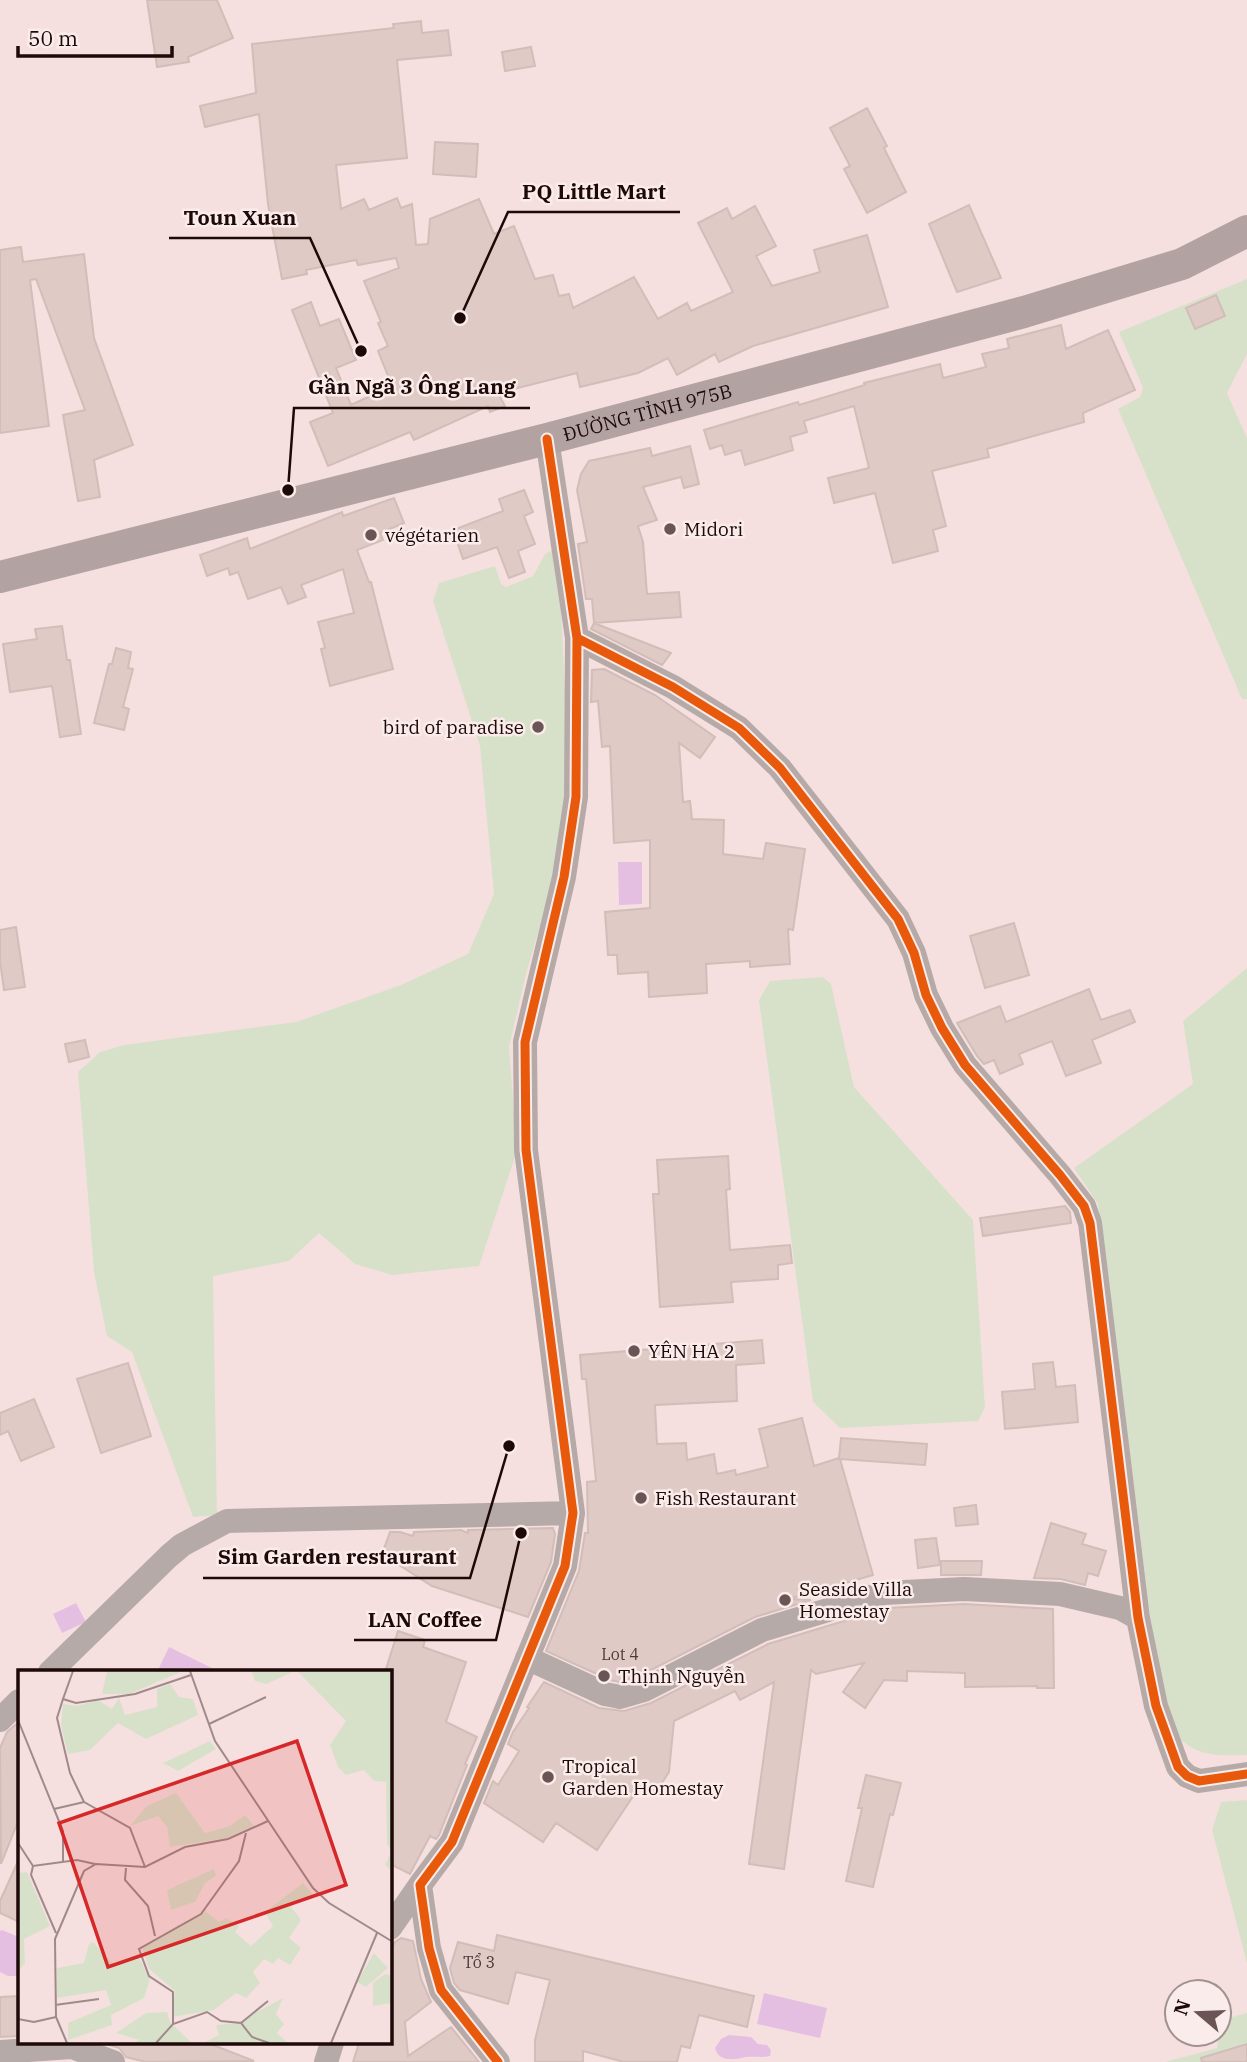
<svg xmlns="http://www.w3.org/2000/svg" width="1247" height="2062" viewBox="0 0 1247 2062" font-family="'IBM Plex Serif',serif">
<rect width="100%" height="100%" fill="#f6e0df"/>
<path fill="#d7e1ca" d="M 1247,279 L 1247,354 L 1227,393 L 1247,438 L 1247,699 L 1242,699 L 1118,409 L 1140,397 L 1143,388 L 1119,332 Z
M 553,550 L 560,588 L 566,716 L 566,805 L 554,879 L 526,974 L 509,1047 L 517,1151 L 479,1266 L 392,1275 L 355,1264 L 319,1233 L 289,1261 L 213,1276 L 217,1515 L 193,1517 L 132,1352 L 107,1336 L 94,1272 L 78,1072 L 100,1052 L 124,1045 L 296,1022 L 401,985 L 468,954 L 494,894 L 480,746 L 433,601 L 439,583 L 495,566 L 501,584 L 506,587 L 533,576 L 545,554 Z
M 1247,968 L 1247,1755 C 1214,1756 1193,1757 1171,1729 L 1151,1622 L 1098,1204 L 1074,1168 L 1193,1084 L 1183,1021 Z
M 823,977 L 831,984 L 854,1087 L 973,1220 L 985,1407 L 978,1421 L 840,1428 L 813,1402 L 759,1000 L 770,981 Z
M 1247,1800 L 1247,1963 L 1212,1830 L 1221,1802 Z
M 1247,2013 L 1247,2062 L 1165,2062 L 1217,2048 L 1221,2020 Z"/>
<path fill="#e4bfe2" d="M 618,862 L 642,862 L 642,904 L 619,905 Z
M 76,1603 L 86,1622 L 62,1633 L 53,1614 Z
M 169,1647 L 220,1672 L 157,1672 Z
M 2,1930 L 19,1937 L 19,1976 L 8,1976 L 0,1972 L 0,1931 Z
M 764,1993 L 827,2008 L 820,2038 L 757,2024 Z
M 729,2035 L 751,2037 L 758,2044 L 767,2045 L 771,2050 L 770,2056 C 762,2058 754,2056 746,2057 C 734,2060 718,2062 715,2048 L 721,2039 Z"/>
<path fill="#dfcac5" stroke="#d2bdb9" stroke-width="2" d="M 147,0 L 217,0 L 233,38 L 188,57 L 189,62 L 157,67 Z
M 421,21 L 422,33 L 448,30 L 451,55 L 397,60 L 407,158 L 336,165 L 341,209 L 364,199 L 369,210 L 397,198 L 401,208 L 412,204 L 416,245 L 428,244 L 430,219 L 479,199 L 494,234 L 514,226 L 535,279 L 553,275 L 559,296 L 569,294 L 573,308 L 634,277 L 658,319 L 687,303 L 691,311 L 733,292 L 698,223 L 727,208 L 732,219 L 755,206 L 776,246 L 756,256 L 772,286 L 820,272 L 814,250 L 867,235 L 888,307 L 753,346 L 719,362 L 715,354 L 677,375 L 668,358 L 638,373 L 580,387 L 577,373 L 506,391 L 508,394 L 500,397 L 505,406 L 490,412 L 488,406 L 414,440 L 410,432 L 328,466 L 310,422 L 333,413 L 292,310 L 311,302 L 320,326 L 339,319 L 356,360 L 336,368 L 351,405 L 392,386 L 378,351 L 388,346 L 378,323 L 381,322 L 364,281 L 399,268 L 396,258 L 358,265 L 356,260 L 306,270 L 307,274 L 282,279 L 268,204 L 259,114 L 205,127 L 200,106 L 256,93 L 252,44 L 394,28 L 393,24 Z
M 531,47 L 535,66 L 505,71 L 502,52 Z
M 867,108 L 887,146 L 884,148 L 906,192 L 867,213 L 844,169 L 850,166 L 830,128 Z
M 435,142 L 478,144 L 476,177 L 433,174 Z
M 969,205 L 1001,278 L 957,292 L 929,224 Z
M 21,247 L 23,262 L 84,254 L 94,338 L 133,445 L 94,460 L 100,497 L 78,501 L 63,415 L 85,410 L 36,279 L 30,280 L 49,426 L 0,433 L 0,250 Z
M 1216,295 L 1225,316 L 1195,329 L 1186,308 Z
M 1061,325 L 1066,349 L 1108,330 L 1135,390 L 1083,413 L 1084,422 L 987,449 L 989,457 L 932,471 L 946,526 L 933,530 L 938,551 L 893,563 L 875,493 L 834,503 L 828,478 L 869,468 L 854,406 L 804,421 L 807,432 L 790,437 L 793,450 L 745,465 L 741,450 L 725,455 L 722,445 L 710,449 L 704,430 L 798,402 L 799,405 L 865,385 L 864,383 L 940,364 L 943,378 L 986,367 L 982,354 L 1009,348 L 1007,339 Z
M 690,446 L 699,484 L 684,488 L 681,477 L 643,487 L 657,520 L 638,526 L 643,542 L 647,594 L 679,592 L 681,617 L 594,623 L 592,599 L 586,599 L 578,544 L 587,542 L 577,490 L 581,474 L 589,461 L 650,448 L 652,456 Z
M 524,490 L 533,512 L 524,516 L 535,544 L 518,551 L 525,572 L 509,578 L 497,547 L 463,559 L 453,530 L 503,511 L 499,499 Z
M 394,498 L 404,523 L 380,533 L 383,540 L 357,550 L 369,582 L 371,582 L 393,669 L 330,686 L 321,649 L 325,648 L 318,622 L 354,613 L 343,569 L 301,585 L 306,597 L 288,604 L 281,587 L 248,599 L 238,572 L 230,575 L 228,568 L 207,576 L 200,555 L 247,538 L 250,549 L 342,512 L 343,516 Z
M 594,623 L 671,653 L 662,665 L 591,629 Z
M 62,626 L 67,660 L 70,660 L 81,734 L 60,737 L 52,686 L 10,692 L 3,644 L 37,639 L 35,629 Z
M 116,648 L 131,652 L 128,668 L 133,669 L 123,707 L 129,709 L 124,730 L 94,723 L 109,664 L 112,664 Z
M 604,669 L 655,695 L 715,737 L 700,758 L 679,743 L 683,802 L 690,801 L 692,819 L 724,820 L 723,854 L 763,859 L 766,843 L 805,849 L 793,930 L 788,929 L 790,964 L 750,967 L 750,961 L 706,964 L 707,993 L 649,997 L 648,972 L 618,974 L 617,955 L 608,955 L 605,912 L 650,908 L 650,840 L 614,843 L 610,746 L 602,747 L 598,701 L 591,702 L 592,670 Z
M 1014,923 L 1029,975 L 985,988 L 970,936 Z
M 16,927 L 25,987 L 4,990 L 0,961 L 0,930 Z
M 1089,989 L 1101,1020 L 1130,1010 L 1135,1022 L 1092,1040 L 1101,1063 L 1066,1076 L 1052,1041 L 1019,1054 L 1023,1064 L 1000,1074 L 994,1060 L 984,1064 L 977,1056 L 957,1023 L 1000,1006 L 1006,1022 Z
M 85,1040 L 89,1057 L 69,1062 L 65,1044 Z
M 728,1156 L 730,1189 L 726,1190 L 730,1250 L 790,1245 L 792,1263 L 778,1265 L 778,1279 L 731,1282 L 733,1302 L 660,1307 L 653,1194 L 659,1194 L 657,1160 Z
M 1065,1206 L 1070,1212 L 1071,1223 L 983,1236 L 980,1218 Z
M 762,1340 L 764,1363 L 736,1365 L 737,1401 L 655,1405 L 657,1444 L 686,1443 L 687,1460 L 714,1454 L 717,1474 L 735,1470 L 736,1475 L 768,1467 L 759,1429 L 802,1418 L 814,1466 L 839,1458 L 841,1438 L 927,1444 L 925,1465 L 840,1459 L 873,1575 L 789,1599 L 811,1600 L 755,1617 L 639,1676 L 619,1682 L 610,1680 L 546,1651 L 579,1571 L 585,1533 L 588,1533 L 587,1482 L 596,1481 L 586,1379 L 582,1379 L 580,1355 Z
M 1053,1362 L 1056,1387 L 1075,1385 L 1078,1422 L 1005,1429 L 1002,1392 L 1035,1389 L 1033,1364 Z
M 128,1363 L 151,1436 L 101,1453 L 77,1379 Z
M 34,1399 L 54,1447 L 21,1461 L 8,1431 L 0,1435 L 0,1413 Z
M 976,1505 L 978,1524 L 956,1526 L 954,1508 Z
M 1051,1523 L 1086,1534 L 1082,1544 L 1106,1551 L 1098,1576 L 1088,1573 L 1085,1585 L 1061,1579 L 1034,1578 Z
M 553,1528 L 555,1534 L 551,1562 L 528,1617 L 432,1586 L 382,1554 L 390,1532 L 400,1532 L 413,1536 L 414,1532 L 461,1530 L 468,1533 L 468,1530 Z
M 936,1538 L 940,1565 L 918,1568 L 915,1540 Z
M 941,1561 L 982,1561 L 981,1575 L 941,1575 Z
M 964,1604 L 1053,1609 L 1054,1688 L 1037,1688 L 1037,1686 L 965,1687 L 965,1673 L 907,1671 L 907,1681 L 884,1680 L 865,1708 L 843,1692 L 864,1663 L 816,1674 L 811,1670 L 784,1869 L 749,1864 L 774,1682 L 740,1700 L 735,1691 L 674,1721 L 669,1772 L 656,1792 L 642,1783 L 597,1850 L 556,1823 L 543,1842 L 484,1803 L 493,1781 L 498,1785 L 519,1751 L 508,1744 L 513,1732 L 529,1708 L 527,1707 L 544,1682 L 599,1708 L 624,1711 L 651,1703 L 768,1644 L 887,1608 Z
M 398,1631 L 425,1640 L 423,1647 L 466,1662 L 446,1722 L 477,1737 L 465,1764 L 467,1765 L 439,1835 L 436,1839 L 430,1836 L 410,1874 L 390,1864 L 390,1672 L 385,1672 Z
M 19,1722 L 19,1819 L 1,1864 L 0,1748 L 7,1732 Z
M 866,1775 L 901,1783 L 893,1815 L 890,1814 L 873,1887 L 846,1881 L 862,1808 L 858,1808 Z
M 19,1859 L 19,1922 L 0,1913 L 0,1901 Z
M 497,1935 L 754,1996 L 747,2027 L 699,2015 L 690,2048 L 681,2046 L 677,2062 L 624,2062 L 583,2051 L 583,2062 L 535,2062 L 535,2040 L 550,1980 L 516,1972 L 508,2004 L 460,1990 L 454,1983 L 450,1968 L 458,1942 L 494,1951 Z
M 401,1938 L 413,1941 L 421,1979 L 431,2002 L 405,2022 L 408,2056 L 451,2027 L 479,2062 L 353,2062 L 359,2043 L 390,2043 L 390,1952 L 395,1942 Z
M 19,1996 L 19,2036 L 0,2037 L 0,1997 Z
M 104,2043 L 208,2043 L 254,2061 L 146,2062 L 126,2057 L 119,2048 Z
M 1247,2044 L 1247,2062 L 1202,2062 L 1201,2058 Z"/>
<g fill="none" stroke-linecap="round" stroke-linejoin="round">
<path stroke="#b6aaa9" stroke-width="24" d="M 577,638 L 673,687 L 739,728 L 780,768 L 898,919 L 914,953 L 926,995 L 942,1028 L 965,1065 L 1060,1175 L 1084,1206 L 1090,1223 L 1138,1618 L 1156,1706 L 1178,1767 L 1187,1776 L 1199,1781 L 1247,1774
M 527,1658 L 605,1694 L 620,1697 L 644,1690 L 762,1630 L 884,1593 L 964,1589 L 1060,1594 L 1120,1608 L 1138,1618
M 50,1672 L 169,1556 L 182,1545 L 227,1521 L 573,1513
M 0,1720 L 19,1701
M 390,1928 L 420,1885
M 0,2052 L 72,2047 L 113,2062
M 326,2062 L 332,2043
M 498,2062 L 441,1990 L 429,1948 L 420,1885 L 452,1842 L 565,1566 L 573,1513 L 526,1150 L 525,1042 L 564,877 L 576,797 L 577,638 L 547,439"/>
<path stroke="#b2a2a1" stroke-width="32" id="s1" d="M 0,577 L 547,439 L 1024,312 L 1182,264 L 1247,231"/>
<defs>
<path id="cycleway" d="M 577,638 L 673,687 L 739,728 L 780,768 L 898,919 L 914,953 L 926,995 L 942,1028 L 965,1065 L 1060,1175 L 1084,1206 L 1090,1223 L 1138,1618 L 1156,1706 L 1178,1767 L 1187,1776 L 1199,1781 L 1247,1774
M 498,2062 L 441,1990 L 429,1948 L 420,1885 L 452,1842 L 565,1566 L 573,1513 L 526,1150 L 525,1042 L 564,877 L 576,797 L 577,638 L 547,439"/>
</defs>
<use href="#cycleway" stroke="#faeceb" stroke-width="13"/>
<use href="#cycleway" stroke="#e8590c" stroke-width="9"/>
</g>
<g fill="#6a5454" stroke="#faeceb" stroke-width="2.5">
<circle cx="670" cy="529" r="7"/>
<circle cx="371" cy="535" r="7"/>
<circle cx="538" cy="727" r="7"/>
<circle cx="634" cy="1351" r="7"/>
<circle cx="641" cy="1498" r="7"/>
<circle cx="785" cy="1600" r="7"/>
<circle cx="604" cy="1676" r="7"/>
<circle cx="548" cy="1777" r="7"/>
</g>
<g text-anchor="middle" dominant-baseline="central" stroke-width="5" stroke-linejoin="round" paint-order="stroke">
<g font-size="16" fill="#4e3938">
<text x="620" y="1654">Lot 4</text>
<text x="479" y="1962">Tổ 3</text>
</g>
<g font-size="19" fill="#1e0909" stroke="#faeceb">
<text stroke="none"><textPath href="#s1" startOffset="668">ĐƯỜNG TỈNH 975B</textPath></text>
</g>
<g font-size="19" fill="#1e0909" stroke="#faeceb" text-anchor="start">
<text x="684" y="529">Midori</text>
<text x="385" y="535">végétarien</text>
<text x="524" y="727" text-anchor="end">bird of paradise</text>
<text x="648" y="1351">YÊN HA 2</text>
<text x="655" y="1498">Fish Restaurant</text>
<text x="799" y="1589">Seaside Villa<tspan x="799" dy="22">Homestay</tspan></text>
<text x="618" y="1676">Thịnh Nguyễn</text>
<text x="562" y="1766">Tropical<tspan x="562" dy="22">Garden Homestay</tspan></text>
</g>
</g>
<g transform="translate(18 1670)">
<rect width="374" height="374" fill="#f6e0df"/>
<path d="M 89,1 L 165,1 L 111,24 L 84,24 ZM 233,1 L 277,1 L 248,14 L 237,11 ZM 279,1 L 374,1 L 374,201 L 367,195 L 374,180 L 369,174 L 368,112 L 356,111 L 346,100 L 328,105 L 320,97 L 312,75 L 328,51 ZM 152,14 L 161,27 L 175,29 L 180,45 L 128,69 L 100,53 L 72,80 L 50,84 L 43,55 L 45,34 L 60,36 L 80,30 L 94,39 L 101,28 L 107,45 L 139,37 L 139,19 ZM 192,71 L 198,79 L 160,101 L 145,93 ZM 158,123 L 187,163 L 212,156 L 227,145 L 236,156 L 208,168 L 152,177 L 149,157 L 140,146 L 112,156 L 129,136 ZM 196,199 L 198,206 L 187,213 L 177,232 L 153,240 L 149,220 ZM 9,202 L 32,256 L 6,269 L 7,293 L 0,302 L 0,203 ZM 285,213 L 296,226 L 282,228 L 273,237 L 283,250 L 271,268 L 283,278 L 272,295 L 260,288 L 255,294 L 246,289 L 235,302 L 242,313 L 228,328 L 218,323 L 196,340 L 154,347 L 157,321 L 131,299 L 124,277 L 187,241 L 201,252 L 208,248 L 221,256 L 217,262 L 233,276 L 255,256 L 247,242 ZM 75,272 L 97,296 L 119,284 L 132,309 L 126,328 L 93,345 L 94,355 L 50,370 L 50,353 L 93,335 L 88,320 L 39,328 L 39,298 L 66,293 L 71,274 ZM 356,283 L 370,298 L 348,317 L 339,312 ZM 367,304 L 374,306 L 374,333 L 355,336 L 355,313 ZM 265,328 L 258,344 L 266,354 L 259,363 L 270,373 L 185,373 L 201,365 L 198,355 L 219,353 ZM 149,342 L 152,352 L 174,373 L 116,373 L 121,370 L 98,363 L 128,343 Z" fill="#d7e1ca"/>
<path fill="none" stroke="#a08a89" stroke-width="2" d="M 55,1 L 45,29 L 58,33 L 117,24 L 173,5M 172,1 L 197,71 L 295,218 L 311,233 L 375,272M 45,29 L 39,48 L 52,103 L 66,132M 0,50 L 36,139M 191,54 L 248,27M 0,173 L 15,196 L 59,190 L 77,194M 45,191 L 45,161 L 36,139 L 66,132 L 112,158 L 127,197M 15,196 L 13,205 L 38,263M 108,198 L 107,210 L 130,236 L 137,266M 37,335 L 81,329M 0,349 L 16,352 L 38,347M 223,353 L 250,331M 155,354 L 155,322 L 131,306 L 121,279 L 183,244 L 221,191 L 228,163M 49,373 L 38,347 L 37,269 L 66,201 L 78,194 L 127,197 L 167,177 L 210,169 L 250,151M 138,373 L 155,354 L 189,342 L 203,351 L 223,353 L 234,367 L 251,373M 313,373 L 359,263"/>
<path fill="#d62828" fill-opacity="0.15" stroke="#d62828" stroke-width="3.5" d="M 279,71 L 328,215 L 90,297 L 41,153 Z"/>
<rect width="374" height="374" fill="none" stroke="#1e0909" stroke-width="3.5"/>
</g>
<path fill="none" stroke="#1e0909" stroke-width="2.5" d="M460 318L508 212H680M361 351L310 238H169M288 490L294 408H530M509 1446L470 1578H203M521 1533L496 1640H354"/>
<g fill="#1e0909" stroke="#faeceb" stroke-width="2.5">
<circle cx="460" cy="318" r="7"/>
<circle cx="361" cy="351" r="7"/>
<circle cx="288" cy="490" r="7"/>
<circle cx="509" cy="1446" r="7"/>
<circle cx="521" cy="1533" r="7"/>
</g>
<g font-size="21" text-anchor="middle" font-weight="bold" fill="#1e0909" stroke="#faeceb" stroke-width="5" stroke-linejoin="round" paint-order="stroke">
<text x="594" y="199">PQ Little Mart</text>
<text x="240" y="225">Toun Xuan</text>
<text x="412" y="394">Gần Ngã 3 Ông Lang</text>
<text x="337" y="1564">Sim Garden restaurant</text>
<text x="425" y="1627">LAN Coffee</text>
</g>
<g transform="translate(1198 2013) rotate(289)"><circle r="33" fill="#faeceb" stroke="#a29191" stroke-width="2"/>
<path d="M0-5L12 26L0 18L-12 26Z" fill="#6a5454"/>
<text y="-10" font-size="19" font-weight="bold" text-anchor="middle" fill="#1e0909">N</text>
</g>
<path d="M18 46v10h154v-10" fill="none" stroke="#1e0909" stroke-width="3.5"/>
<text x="28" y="46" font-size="21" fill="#1e0909" stroke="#faeceb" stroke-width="5" paint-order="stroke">50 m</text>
</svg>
